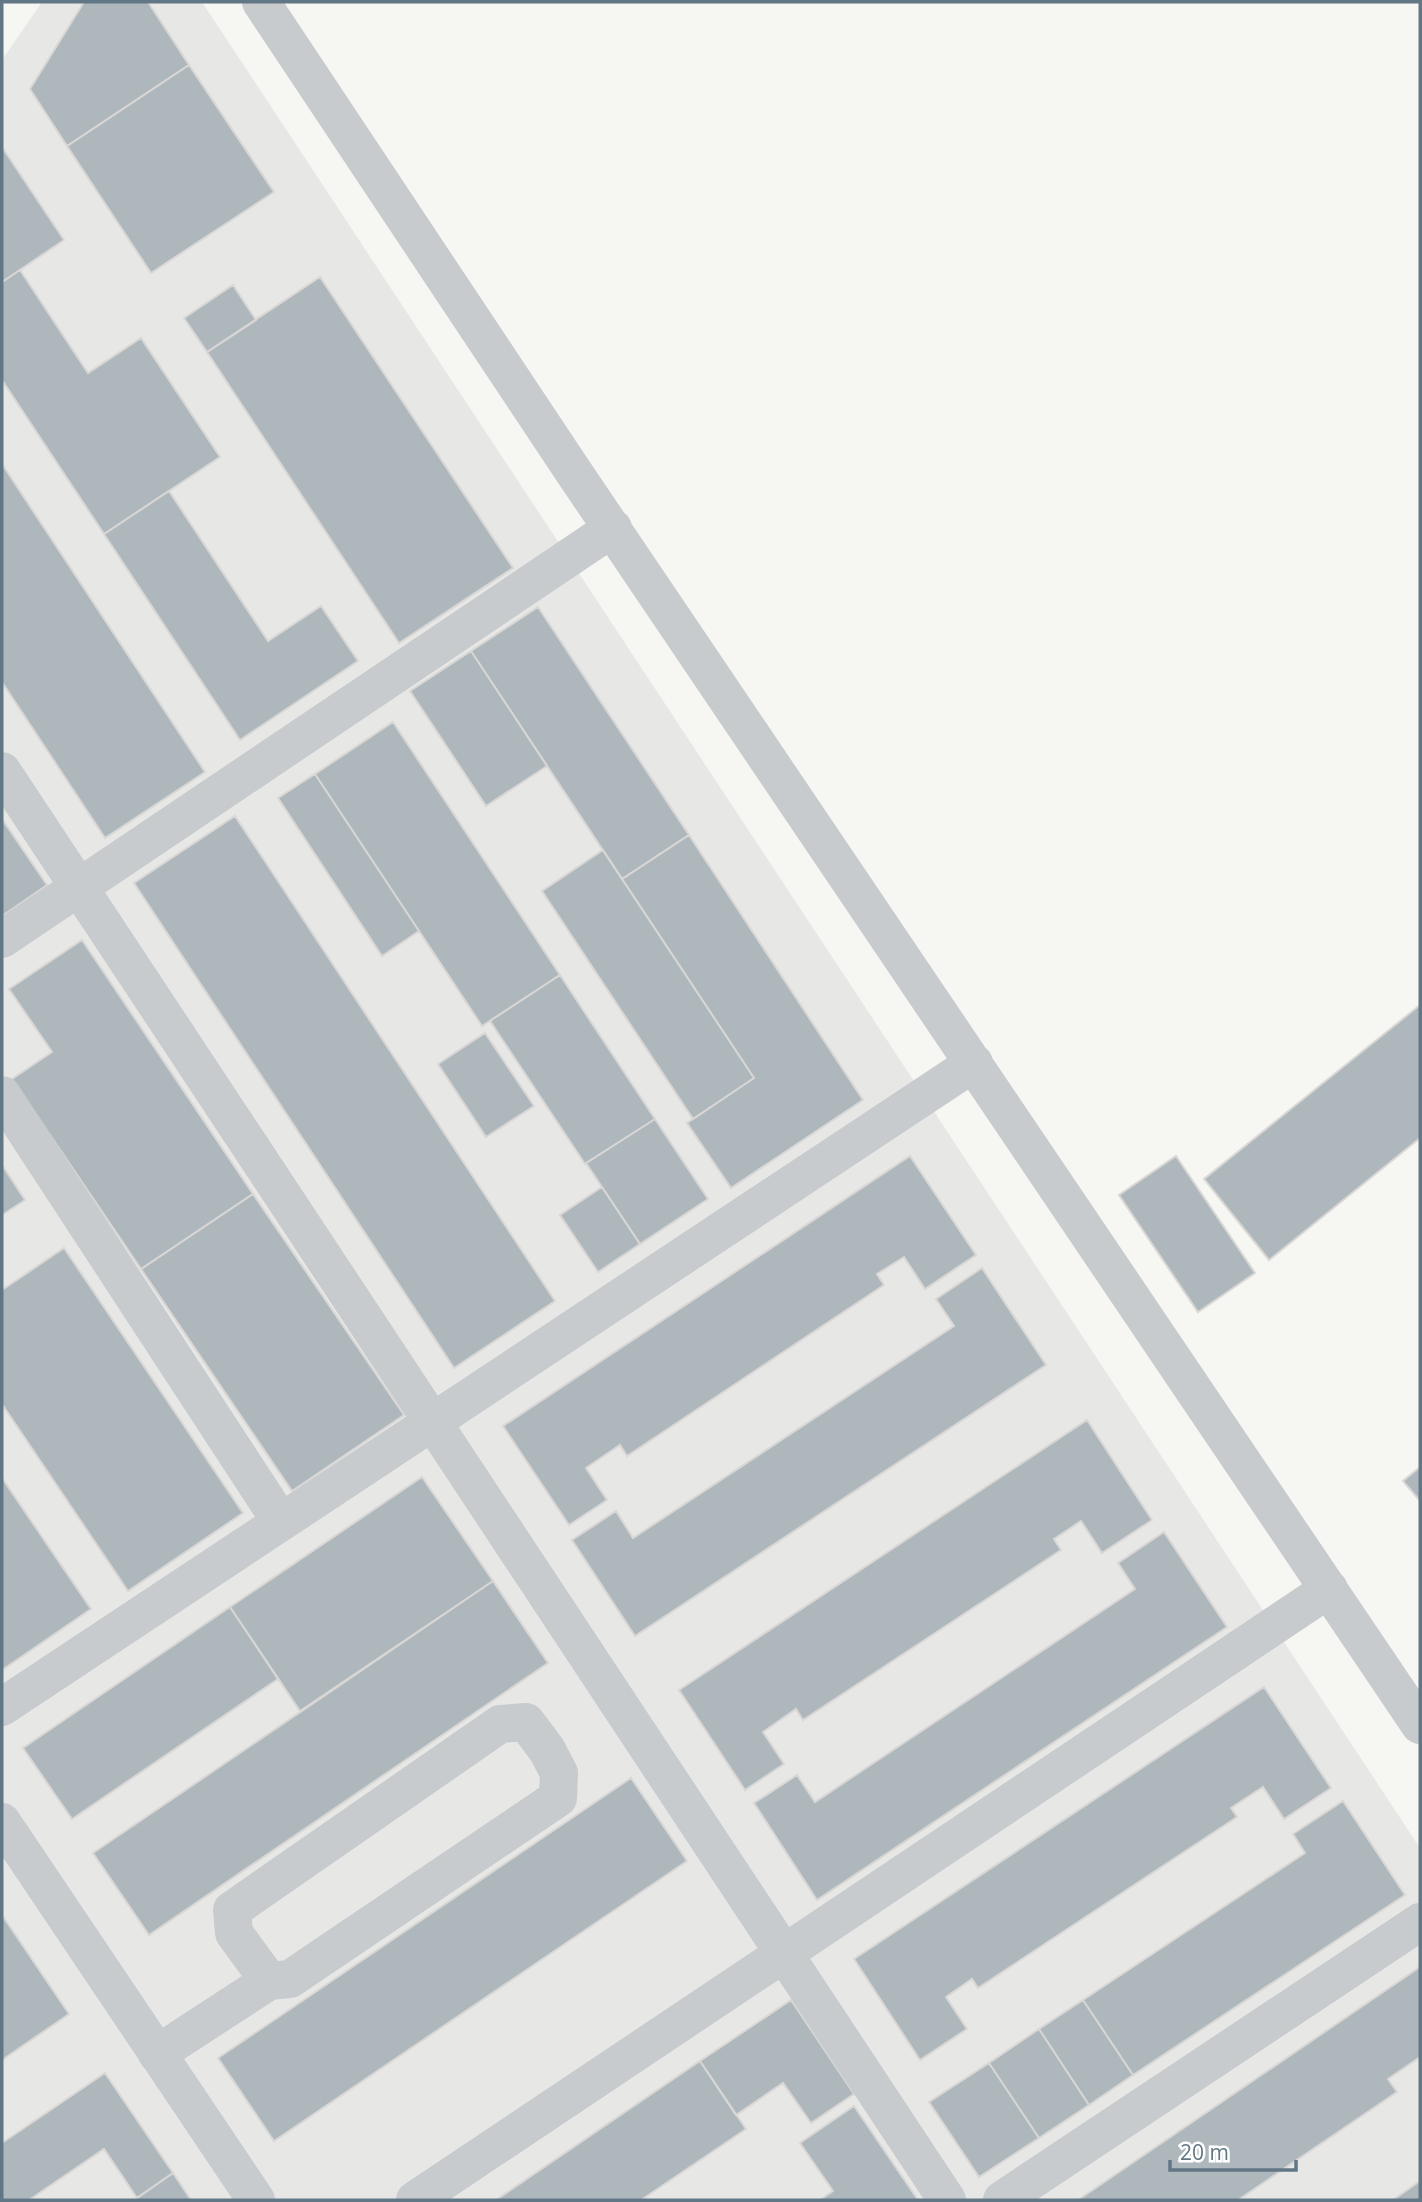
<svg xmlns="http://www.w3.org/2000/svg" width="1422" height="2202" viewBox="0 0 1422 2202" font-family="'Open Sans',sans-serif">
<rect width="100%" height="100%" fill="#f6f6f2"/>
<path fill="#e7e8e6" d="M 42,2 L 202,2 L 1420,1848 L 1420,2200 L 2,2200 L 2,60 Z"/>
<path fill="#aeb7bc" stroke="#d8d7d5" stroke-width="2" d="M 84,2 L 148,2 L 189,65 L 67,146 L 30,89 Z
M 189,65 L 274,192 L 151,273 L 67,146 Z
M 2,147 L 64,240 L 2,282 Z
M 20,270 L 88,373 L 141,338 L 220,457 L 104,534 L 2,380 L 2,282 Z
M 320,277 L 513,568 L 399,643 L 207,352 Z
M 233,285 L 256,320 L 207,352 L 184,318 Z
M 2,464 L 205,772 L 105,838 L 2,682 Z
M 169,491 L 268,641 L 321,606 L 358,661 L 240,740 L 104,534 Z
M 538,607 L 689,835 L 622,879 L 471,651 Z
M 471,651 L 547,766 L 486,806 L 410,691 Z
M 393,722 L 560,975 L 482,1026 L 315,774 Z
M 315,774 L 419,931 L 382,956 L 278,798 Z
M 235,816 L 555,1301 L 454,1368 L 134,883 Z
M 2,819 L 47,885 L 2,916 Z
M 689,835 L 863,1100 L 731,1188 L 687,1123 L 754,1078 L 622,879 Z
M 603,850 L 754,1078 L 693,1119 L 542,891 Z
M 82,940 L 253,1194 L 141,1269 L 12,1079 L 52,1052 L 9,989 Z
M 560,975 L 655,1119 L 585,1164 L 490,1021 Z
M 1420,1005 L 1420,1138 L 1269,1260 L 1204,1179 Z
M 485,1033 L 534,1106 L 486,1137 L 438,1064 Z
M 655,1119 L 708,1199 L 640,1244 L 586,1163 Z
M 910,1156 L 976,1255 L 925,1289 L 904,1257 L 877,1274 L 884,1285 L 627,1456 L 620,1445 L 586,1468 L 607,1500 L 569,1525 L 503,1426 Z
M 1176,1156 L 1255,1273 L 1198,1312 L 1119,1195 Z
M 2,1165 L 25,1200 L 2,1215 Z
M 602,1187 L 640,1244 L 598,1272 L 560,1215 Z
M 253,1194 L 404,1415 L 292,1491 L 141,1269 Z
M 64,1248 L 243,1513 L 128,1591 L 2,1404 L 2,1290 Z
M 982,1268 L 1046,1365 L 635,1636 L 572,1540 L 616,1511 L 633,1538 L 954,1326 L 936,1299 Z
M 1087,1420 L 1152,1520 L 1102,1553 L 1081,1521 L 1054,1539 L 1061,1550 L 803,1720 L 796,1709 L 763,1732 L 784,1764 L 745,1790 L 679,1690 Z
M 1420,1467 L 1420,1501 L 1403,1481 Z
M 422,1477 L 493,1581 L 300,1711 L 230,1607 Z
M 2,1478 L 91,1609 L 2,1670 Z
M 1164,1532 L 1227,1627 L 817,1900 L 754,1803 L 797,1775 L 815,1802 L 1135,1589 L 1118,1563 Z
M 493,1581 L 548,1663 L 149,1935 L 93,1853 Z
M 230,1607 L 278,1679 L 72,1819 L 23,1748 Z
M 1264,1687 L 1331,1788 L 1284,1819 L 1263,1787 L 1231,1808 L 1237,1817 L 978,1988 L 972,1979 L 946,1997 L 967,2029 L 920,2060 L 854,1959 Z
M 631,1778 L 687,1861 L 274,2141 L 218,2058 Z
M 1343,1801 L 1405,1895 L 1133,2075 L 1083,2000 L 1305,1853 L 1293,1834 Z
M 2,1915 L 69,2014 L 2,2060 Z
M 1420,1967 L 1420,2057 L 1388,2079 L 1397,2092 L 1238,2200 L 1078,2200 Z
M 791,2000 L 854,2094 L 811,2123 L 783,2083 L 736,2115 L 700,2061 Z
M 1083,2000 L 1133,2075 L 1089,2105 L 1039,2029 Z
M 1039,2029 L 1089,2105 L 1039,2138 L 989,2063 Z
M 700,2061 L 746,2129 L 641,2200 L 496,2200 Z
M 989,2063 L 1039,2138 L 979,2177 L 929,2102 Z
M 105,2073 L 173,2173 L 137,2198 L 104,2149 L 29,2200 L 2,2200 L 2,2143 Z
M 854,2106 L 918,2200 L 820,2200 L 833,2191 L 800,2143 Z
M 173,2173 L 191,2200 L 139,2200 L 137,2198 Z
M 1420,2181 L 1420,2200 L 1393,2200 Z"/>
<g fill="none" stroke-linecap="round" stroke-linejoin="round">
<path stroke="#c8cbce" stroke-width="38" d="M 261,2 L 573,471 L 1420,1725
M 2,771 L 947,2200
M 2,939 L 613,528
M 2,1095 L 281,1522
M 2,1707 L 974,1063
M 2,1822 L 256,2200
M 157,2054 L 269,1981 L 290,1979 L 558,1798 L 559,1773 L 547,1750 L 526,1722 L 500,1724 L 232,1910 L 234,1933 L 269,1981
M 415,2200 L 1329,1589
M 1002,2200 L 1420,1922"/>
</g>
<rect width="1422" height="2202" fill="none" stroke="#627786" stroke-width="7"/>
<path d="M1170 2160v10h126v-10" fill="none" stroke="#627786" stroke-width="3.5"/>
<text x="1180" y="2160" font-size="21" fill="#627786" stroke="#ffffff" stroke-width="5" paint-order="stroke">20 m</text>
</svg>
